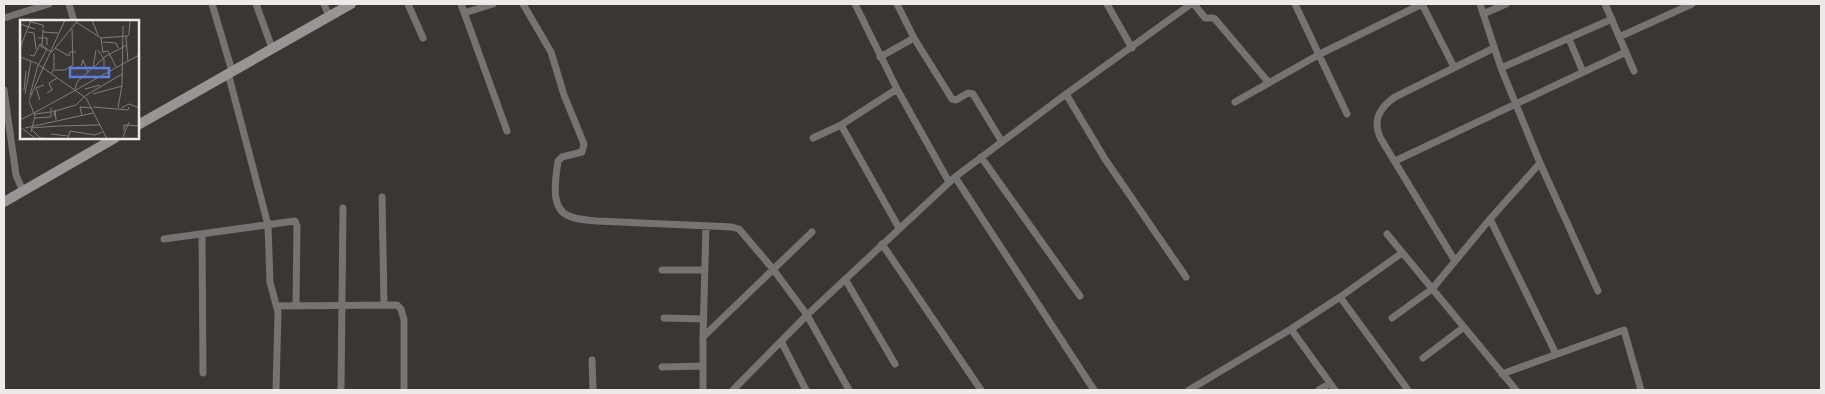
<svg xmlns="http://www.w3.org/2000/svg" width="1825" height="394" viewBox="0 0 1825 394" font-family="Ubuntu,sans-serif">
<rect width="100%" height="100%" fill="#3b3534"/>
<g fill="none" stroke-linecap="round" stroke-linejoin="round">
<path stroke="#767373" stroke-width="7" d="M 69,4 L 74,21
M 212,4 L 232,71
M 256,4 L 272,48
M 324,4 L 329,16
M 408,4 L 423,38
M 461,4 L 507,131
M 523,4 L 551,52 L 564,95 L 584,144 L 582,152 L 562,157 L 558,161 C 556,177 549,209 569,216 C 577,220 588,220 597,221 L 732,227 L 739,229 L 773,269 L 807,315 L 849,390
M 855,4 L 897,89 L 949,182
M 1107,4 L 1132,48
M 1194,4 L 1205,18 L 1213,18 L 1215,19 L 1269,83
M 1295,4 L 1347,114
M 1422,4 L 1454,67
M 1480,4 L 1501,68 L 1540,163 L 1598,291
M 1605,4 L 1634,71
M 464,13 L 493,4
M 1483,14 L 1506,4
M 4,18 L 49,4
M 1619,37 L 1692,4
M 914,38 L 952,99 L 956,100 L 968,93 L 973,94 L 1002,142
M 1569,39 L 1583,72
M 880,57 L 914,38 L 897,4
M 1501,68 L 1612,19
M 228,73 L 268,225 L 270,282 L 278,312 L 276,390
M 4,90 L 16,175 L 23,191
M 1066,94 L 1105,159 L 1186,277
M 1235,102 L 1320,54 L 1422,4
M 841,125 L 899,228
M 813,138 L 841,125 L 897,89
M 981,157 L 1080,296
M 1395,161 L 1626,52
M 955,177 L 1094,390
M 382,197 L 384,304
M 1490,219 L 1556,354
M 202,234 L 203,373
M 1387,234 L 1516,390
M 164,239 L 295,221 L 297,226 L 296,306
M 882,244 L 981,390
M 1455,261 L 1381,139 C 1372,121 1379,108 1395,97 L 1494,48
M 662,270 L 705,270
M 845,279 L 895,364
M 1340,297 L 1408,390
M 277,306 L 397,305 L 401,309 L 404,320 L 404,390
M 664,318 L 704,319
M 1392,318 L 1432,289 L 1490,219 L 1540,163
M 1291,329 L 1335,390
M 703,337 L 812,232
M 781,341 L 806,390
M 1423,358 L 1464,327
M 592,360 L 593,390
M 662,367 L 703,366
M 1502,374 L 1624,330 L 1641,390
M 341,390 L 343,208
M 703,390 L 703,337 L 706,226
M 733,390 L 807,315 L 955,177 L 1066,94 L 1191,4
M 1189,390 L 1291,329 L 1340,297 L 1402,253
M 1319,390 L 1330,383"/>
<path stroke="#9a9594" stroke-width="10" d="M 138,125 L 351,4
M 4,202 L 115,138"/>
</g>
<g transform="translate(20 20)">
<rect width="119" height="119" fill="#3b3534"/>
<path fill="none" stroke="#827d7c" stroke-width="1" d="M 72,0 L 78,15M 11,2 L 23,5 L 23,8M 56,2 L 81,18 L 107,16M 0,4 L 15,9M 8,12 L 14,13 L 16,29M 23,12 L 38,13M 18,18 L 27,18 L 27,25M 81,18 L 83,33M 83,22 L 96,23 L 98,28M 22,25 L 23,9M 20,26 L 32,32 L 58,0M 0,28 L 11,0M 35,28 L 49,36 L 50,32 L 56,32M 78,30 L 84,39 L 84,48M 83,32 L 88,31 L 96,47M 34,33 L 34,49M 10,35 L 14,36 L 20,24 L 27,29 L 19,44M 0,37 L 16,43 L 66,78 L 87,119M 108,41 L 106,18 L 109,14 L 110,0M 61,46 L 63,40 L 68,53M 23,48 L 45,0M 73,48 L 76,30M 32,53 L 33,50 L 45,50 L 53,45 L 52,9M 55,69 L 57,62 L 86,36 L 107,25M 65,69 L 80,65M 4,70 L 6,51M 27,73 L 32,70 L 29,63 L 37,58M 5,74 L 11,41M 73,74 L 102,66M 10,75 L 18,45M 65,76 L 102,54M 9,80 L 23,48M 20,80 L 16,68 L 24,65M 9,81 L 15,96 L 11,112M 73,87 L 108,90 L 109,87M 98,88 L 102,65 L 103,6M 101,88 L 109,84 L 119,88M 32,92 L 56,85 L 64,77M 14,93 L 119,35M 15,94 L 30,92M 34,96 L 35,90 L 36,100M 62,96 L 60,87 L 72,88M 15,98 L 31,97 L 31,88M 0,100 L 14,93M 37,106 L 80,105M 0,107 L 15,118M 5,108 L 73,93M 11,108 L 37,106M 12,110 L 20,118 L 37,119M 104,111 L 104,105 L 119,106M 31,114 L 48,116M 103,117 L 109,102M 48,119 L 50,111 L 75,115 L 82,112"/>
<path fill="#5b7ddd" fill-opacity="0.15" stroke="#5b7ddd" stroke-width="2.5" d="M 50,48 L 89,48 L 89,57 L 50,57 Z"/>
<rect width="119" height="119" fill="none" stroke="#edeae9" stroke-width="2.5"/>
</g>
<rect width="1825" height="394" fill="none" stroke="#edeae9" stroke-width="10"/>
</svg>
